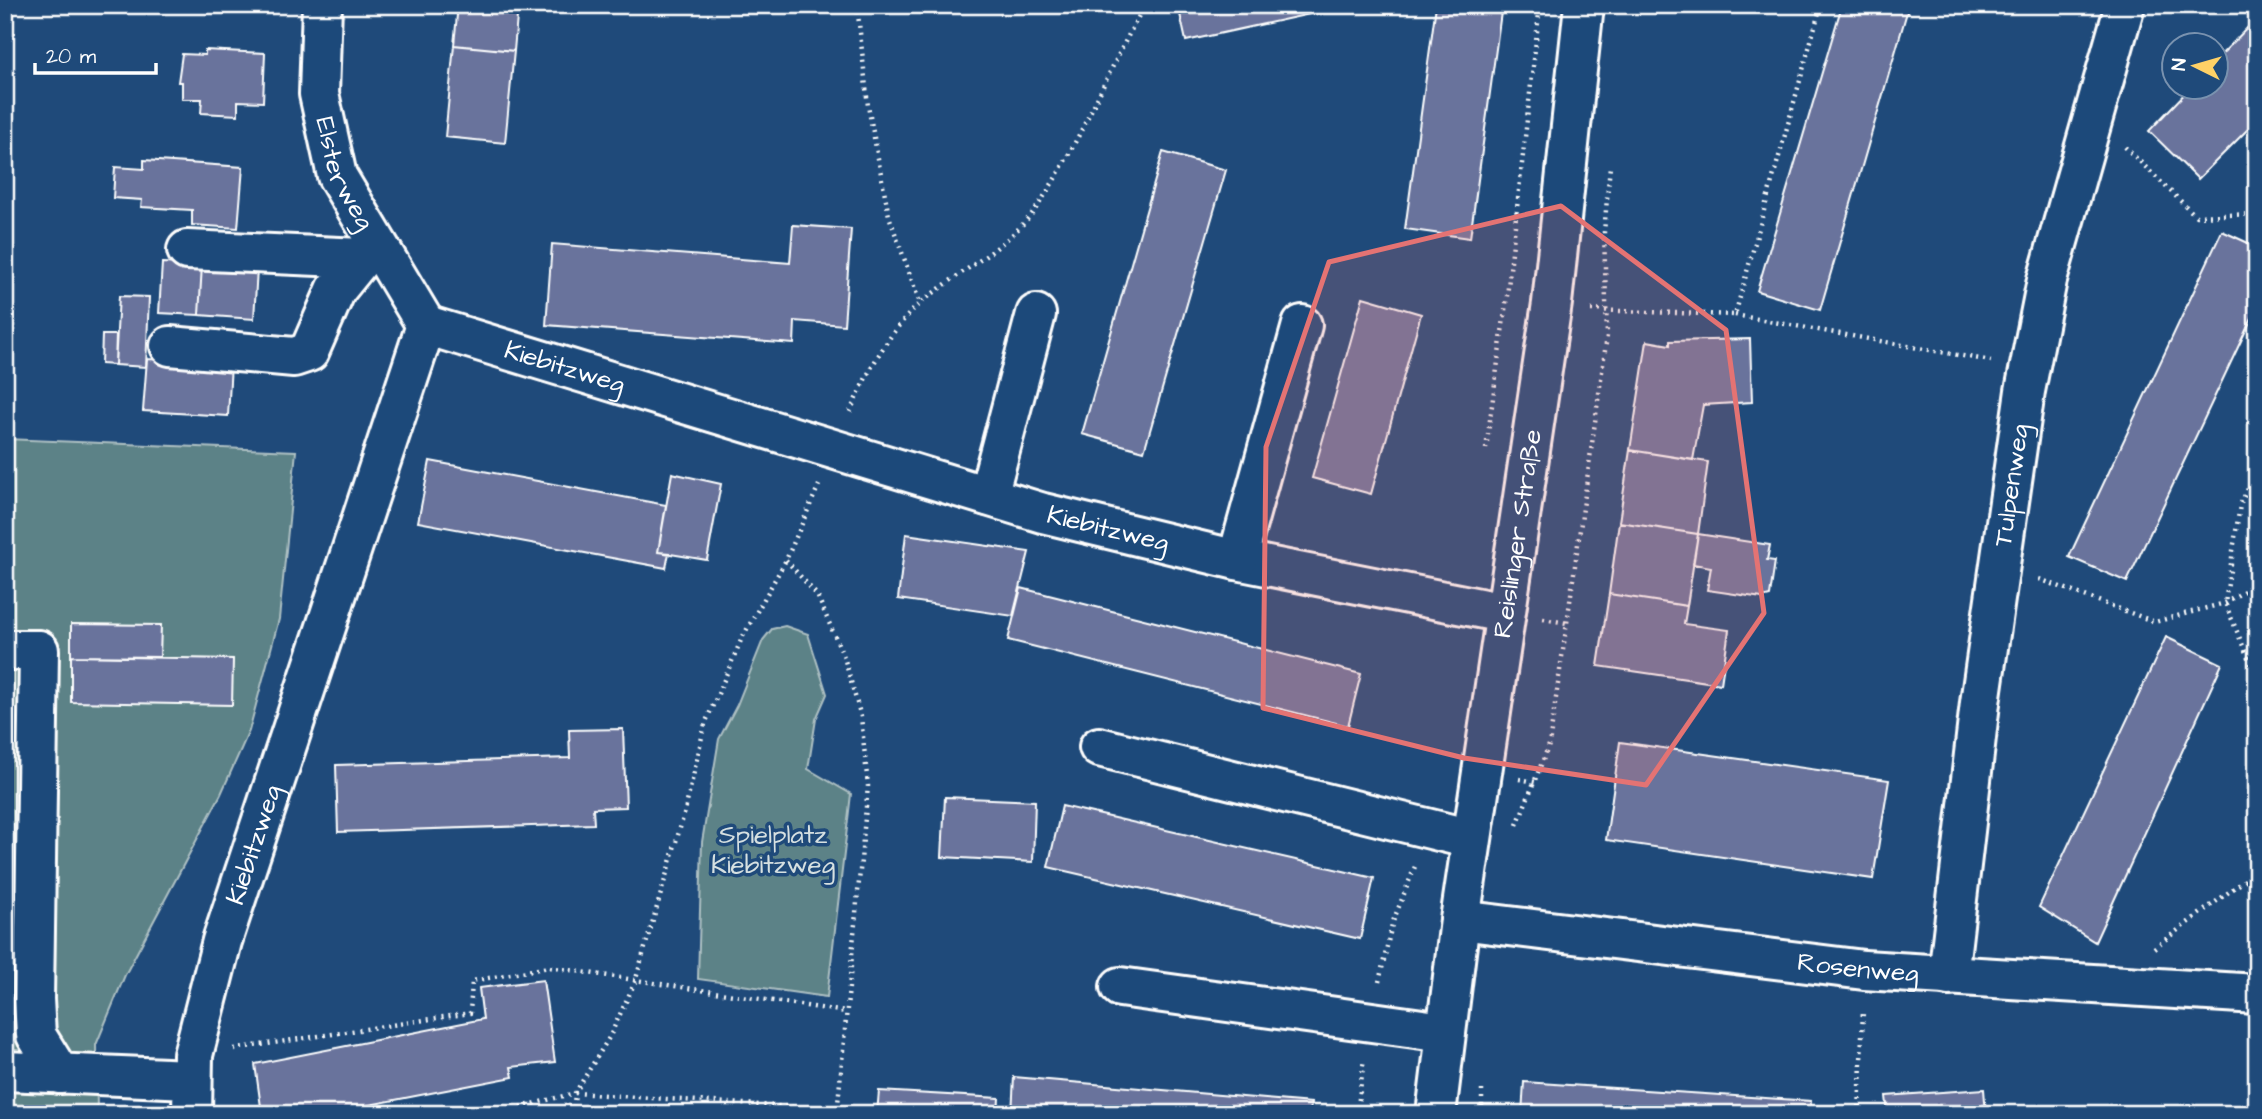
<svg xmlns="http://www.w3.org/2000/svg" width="2262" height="1119" viewBox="0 0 2262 1119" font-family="'Architects Daughter',sans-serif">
<rect width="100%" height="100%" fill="#1f4a7a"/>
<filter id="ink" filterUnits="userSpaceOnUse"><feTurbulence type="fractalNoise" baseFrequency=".0143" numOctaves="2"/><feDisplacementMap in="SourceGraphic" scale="14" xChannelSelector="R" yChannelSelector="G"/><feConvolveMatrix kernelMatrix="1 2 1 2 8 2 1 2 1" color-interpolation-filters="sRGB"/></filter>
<g filter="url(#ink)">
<path fill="#5c8287" stroke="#aec0c3" stroke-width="2" d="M 5,439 L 296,451 L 279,619 L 249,731 L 221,794 L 125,975 L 96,1045 L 97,1114 L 5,1114 Z
M 785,626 L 808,634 L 827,694 L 816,719 L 808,769 L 851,794 L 827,997 L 698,979 L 702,842 L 719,739 L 737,705 L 763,640 L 772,629 Z"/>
<path fill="#69739c" stroke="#fff" stroke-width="2" d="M 458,5 L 518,5 L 514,51 L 454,45 Z
M 1178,5 L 1351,5 L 1186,41 Z
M 1436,5 L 1502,5 L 1470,238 L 1405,229 Z
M 1842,5 L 1909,5 L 1820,310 L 1757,291 Z
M 2257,18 L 2257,120 L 2198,179 L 2149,131 L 2190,88 L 2216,88 L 2216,60 Z
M 454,45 L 514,51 L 505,143 L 445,137 Z
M 205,50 L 265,53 L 263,102 L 238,101 L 238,115 L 201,113 L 202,99 L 182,99 L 182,82 L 178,82 L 182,54 L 205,55 Z
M 1163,152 L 1226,170 L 1144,451 L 1082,434 Z
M 144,160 L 243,167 L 238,228 L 192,225 L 192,210 L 141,207 L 142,200 L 113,198 L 115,167 L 144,169 Z
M 793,225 L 851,229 L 844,325 L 795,321 L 794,344 L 546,325 L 552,244 L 790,263 Z
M 2222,231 L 2257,247 L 2257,307 L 2127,582 L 2069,557 Z
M 162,263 L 202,265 L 199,315 L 159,313 Z
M 202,265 L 257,268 L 254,319 L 199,315 Z
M 119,296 L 149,297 L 146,367 L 115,365 Z
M 1363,297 L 1421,314 L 1371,494 L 1312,478 Z
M 102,335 L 116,335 L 115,365 L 101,364 Z
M 1750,339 L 1752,402 L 1703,405 L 1693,460 L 1630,450 L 1647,341 L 1670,345 L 1670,341 Z
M 147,359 L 231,364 L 228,416 L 143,411 Z
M 1630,450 L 1708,462 L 1698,534 L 1619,522 Z
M 430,461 L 666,505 L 658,552 L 669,553 L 666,568 L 418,522 Z
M 672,473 L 721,484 L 707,560 L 658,552 Z
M 1619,522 L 1698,534 L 1687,606 L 1609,594 Z
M 906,534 L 1029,552 L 1013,616 L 898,599 Z
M 1698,534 L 1770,545 L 1767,560 L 1775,561 L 1770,596 L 1762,598 L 1707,590 L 1711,567 L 1693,564 Z
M 1021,588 L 1361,674 L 1348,726 L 1008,640 Z
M 1609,594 L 1687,606 L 1684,624 L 1729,630 L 1721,684 L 1598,666 Z
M 71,624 L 161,625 L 160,657 L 71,656 Z
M 2166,637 L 2222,664 L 2095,942 L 2039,907 Z
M 71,656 L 233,659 L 232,705 L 71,702 Z
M 623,729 L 626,807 L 593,808 L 594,824 L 338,832 L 336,765 L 570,758 L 569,730 Z
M 1620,742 L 1889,780 L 1873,879 L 1606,840 Z
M 945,797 L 1035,801 L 1033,862 L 942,857 Z
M 1062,806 L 1374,878 L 1360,939 L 1048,867 Z
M 543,980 L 555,1062 L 511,1067 L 513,1077 L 323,1114 L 262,1114 L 255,1064 L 483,1019 L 479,988 Z
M 1014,1077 L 1311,1103 L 1310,1114 L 1012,1114 Z
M 1524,1082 L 1811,1101 L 1810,1114 L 1522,1114 Z
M 1984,1089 L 1986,1114 L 1888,1114 L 1886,1096 Z
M 879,1091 L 999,1098 L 998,1114 L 877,1114 Z"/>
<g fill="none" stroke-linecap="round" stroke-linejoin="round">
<defs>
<g id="minor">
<path id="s1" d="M 322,5 L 319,94 L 337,176 L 426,325"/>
<path d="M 187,250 L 362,258"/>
<path id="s2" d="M 426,325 L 1043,513 L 1237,560 L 1504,613"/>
<path d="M 170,346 L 294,357 L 309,352 L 336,290 L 375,242"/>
<path d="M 988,496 L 1036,314"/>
<path d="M 1237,560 L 1302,325"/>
<path d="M 5,650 L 39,650 L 34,999 L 36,1035 L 60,1074"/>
<path d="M 1099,747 L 1471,839"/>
<path id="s3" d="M 1460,920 L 1864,970 L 2257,994"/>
<path id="s4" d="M 1948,976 L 1980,703 L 2025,391 L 2047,280 L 2125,5"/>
<path d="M 1120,987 L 1444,1032"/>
<path d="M 5,1071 L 190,1079"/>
<path id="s5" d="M 192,1114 L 193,1055 L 222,941 L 426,325"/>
<path id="s6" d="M 1436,1114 L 1460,920 L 1552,303 L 1584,5"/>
</g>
</defs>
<use href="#minor" stroke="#fff" stroke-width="44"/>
<path stroke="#fff" stroke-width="4.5" stroke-dasharray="2 5" stroke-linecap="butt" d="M 857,5 L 868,106 L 889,216 L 920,303
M 2125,147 L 2196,216 L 2257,214
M 1591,310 L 1735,315 L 1821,5
M 1735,315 L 1991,361
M 850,412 C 866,375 890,328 922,302 C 957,273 1010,246 1037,207 C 1080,144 1107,71 1145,5
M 1486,449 L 1507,296 L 1540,5
M 2257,470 L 2240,505 L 2225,603 L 2257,679
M 786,560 L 817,595 L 844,657 L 861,717 L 868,786 L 837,1114
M 2039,579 L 2155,622 L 2225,603 L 2257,583
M 1543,619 L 1567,623
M 1519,779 L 1535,782
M 1517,825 L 1549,745 L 1567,623 L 1607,336 L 1604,232 L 1610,166
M 2154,948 L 2257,871
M 1379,982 L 1392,924 L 1416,864
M 234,1049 L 470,1013 L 472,981 L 549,967 L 846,1012
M 1482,1090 L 1482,1114
M 493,1114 L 575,1093 L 610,1036 L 635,982 L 685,811 L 705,724 L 742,638 L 786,560 L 819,485
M 573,1114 L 575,1093 L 836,1110
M 1357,1114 L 1364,1059
M 1859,1114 L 1863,1010"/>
<use href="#minor" stroke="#1f4a7a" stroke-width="38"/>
</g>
</g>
<path fill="#e47373" fill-opacity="0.2" stroke="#e47373" stroke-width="5" stroke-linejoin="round" d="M 1561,206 L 1726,330 L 1764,613 L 1646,785 L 1464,758 L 1263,708 L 1266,447 L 1329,262 Z"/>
<g text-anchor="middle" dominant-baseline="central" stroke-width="7" stroke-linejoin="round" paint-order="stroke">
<g font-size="26" fill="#fff" stroke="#1f4a7a">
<text stroke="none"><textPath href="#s1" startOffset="173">Elsterweg</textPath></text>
<text stroke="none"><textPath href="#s2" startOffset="145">Kiebitzweg</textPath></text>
<text stroke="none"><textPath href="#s4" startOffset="495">Tulpenweg</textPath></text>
<text stroke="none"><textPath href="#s2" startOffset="712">Kiebitzweg</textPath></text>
<text stroke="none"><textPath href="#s6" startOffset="586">Reislinger Straße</textPath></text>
<text stroke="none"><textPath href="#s5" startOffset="278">Kiebitzweg</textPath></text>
<text stroke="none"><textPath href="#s3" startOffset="401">Rosenweg</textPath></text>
</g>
<g font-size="26" fill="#d6e0e1" stroke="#1f4a7a">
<text x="773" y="835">Spielplatz<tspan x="773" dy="30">Kiebitzweg</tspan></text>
</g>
</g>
<rect width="2262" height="1119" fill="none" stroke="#1f4a7a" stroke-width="28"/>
<rect x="14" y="14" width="2234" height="1091" fill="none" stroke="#fff" stroke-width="2.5" filter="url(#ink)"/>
<g transform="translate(2195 66) rotate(275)"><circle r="33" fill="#1f4a7a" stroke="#7992af" stroke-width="2"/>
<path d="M0-5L12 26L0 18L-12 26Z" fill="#ffd166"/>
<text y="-10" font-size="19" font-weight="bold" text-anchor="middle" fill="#ffffff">N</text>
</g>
<path d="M35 63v10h121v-10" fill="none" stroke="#ffffff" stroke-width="3.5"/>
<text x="46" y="63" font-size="21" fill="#ffffff" stroke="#1f4a7a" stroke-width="5" paint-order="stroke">20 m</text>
</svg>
